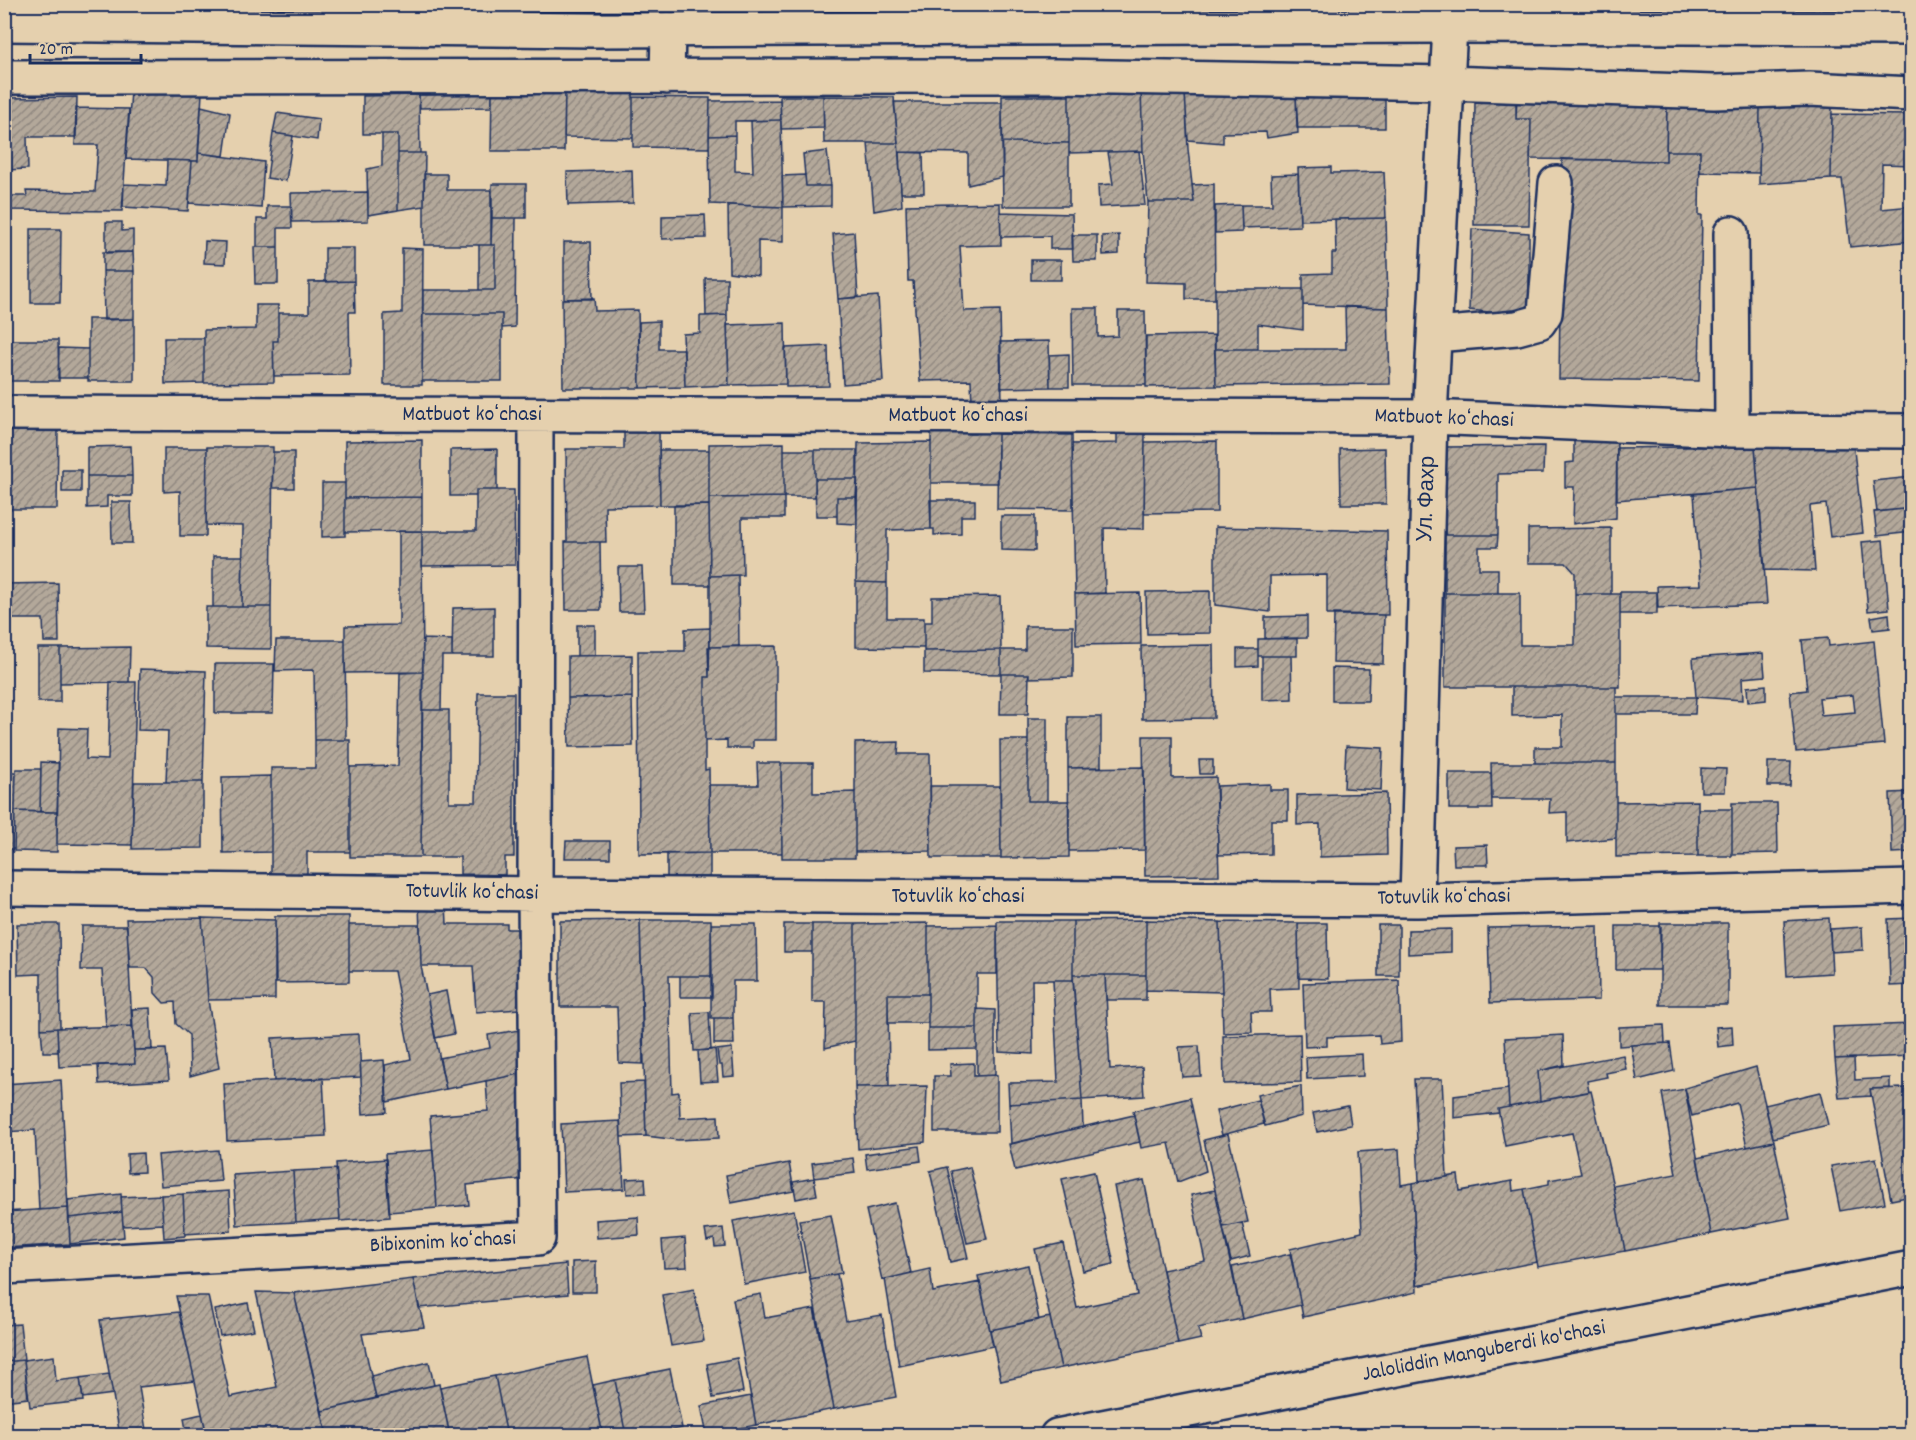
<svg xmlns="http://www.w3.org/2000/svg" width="1916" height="1440" viewBox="0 0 1916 1440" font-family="Dekko,sans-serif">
<defs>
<pattern id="building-hatch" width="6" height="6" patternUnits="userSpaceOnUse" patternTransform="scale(1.5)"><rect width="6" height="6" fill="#b3a89a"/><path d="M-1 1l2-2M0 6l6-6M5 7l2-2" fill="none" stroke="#918981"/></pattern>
</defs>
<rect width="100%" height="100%" fill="#e5d0ae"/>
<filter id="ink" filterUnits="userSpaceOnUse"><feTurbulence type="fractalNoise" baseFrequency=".0167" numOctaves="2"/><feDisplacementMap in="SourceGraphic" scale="12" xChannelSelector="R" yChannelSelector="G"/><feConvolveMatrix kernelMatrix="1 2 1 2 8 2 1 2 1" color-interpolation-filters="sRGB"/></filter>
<g filter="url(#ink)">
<path fill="url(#building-hatch)" stroke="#1b2f5e" stroke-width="1.5" fill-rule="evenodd" d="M 565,88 L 564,151 L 491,151 L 492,90 Z
M 131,91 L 202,93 L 198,161 L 126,159 Z
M 1141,91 L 1185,91 L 1188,149 L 1194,202 L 1148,202 L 1143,151 Z
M 1141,91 L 1143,151 L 1069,153 L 1069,92 Z
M 565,92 L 633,92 L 633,138 L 564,137 Z
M 492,94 L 492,107 L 420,108 L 419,95 Z
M 1185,94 L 1296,95 L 1298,133 L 1267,138 L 1266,132 L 1223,133 L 1223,143 L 1188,140 Z
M 419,95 L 420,153 L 398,153 L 398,134 L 363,134 L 363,96 Z
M 1296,95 L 1385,95 L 1385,128 L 1297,128 Z
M 1475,95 L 1517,96 L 1516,119 L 1531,119 L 1529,225 L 1474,225 Z
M 780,96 L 823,96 L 824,128 L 781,129 Z
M 823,96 L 894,97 L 898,143 L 824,143 Z
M 1002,96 L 1069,96 L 1069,143 L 1002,142 Z
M 77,97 L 76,137 L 27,137 L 28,169 L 4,170 L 4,98 Z
M 633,97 L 710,98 L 709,148 L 633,147 Z
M 780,100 L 781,120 L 735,121 L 735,135 L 709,136 L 710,101 Z
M 1667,101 L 1760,106 L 1759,173 L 1700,172 L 1700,151 L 1666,151 Z
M 894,102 L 1002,102 L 1003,177 L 968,185 L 968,153 L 899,152 Z
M 1516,103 L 1667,105 L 1666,161 L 1530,159 L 1531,119 L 1516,119 Z
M 201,106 L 230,113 L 224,156 L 198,153 Z
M 1760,106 L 1832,107 L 1831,179 L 1759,184 Z
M 76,108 L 129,109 L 122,211 L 4,210 L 4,196 L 27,196 L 26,191 L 95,192 L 98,145 L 75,145 Z
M 277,113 L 319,119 L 317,140 L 273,133 Z
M 1832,114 L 1912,115 L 1912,165 L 1882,164 L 1881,209 L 1912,206 L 1912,241 L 1850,247 L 1842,179 L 1831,179 Z
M 781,120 L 783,207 L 710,204 L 709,136 L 735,135 L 735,171 L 753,172 L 751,121 Z
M 273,133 L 293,136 L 286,181 L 267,178 Z
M 382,134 L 398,134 L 398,210 L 368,215 L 367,169 L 382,166 Z
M 1002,142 L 1069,143 L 1069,206 L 1003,206 Z
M 868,143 L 898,143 L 902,206 L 874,211 Z
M 827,151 L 831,186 L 806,186 L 803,154 Z
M 1139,151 L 1145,205 L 1099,207 L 1098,185 L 1113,184 L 1108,152 Z
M 1666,151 L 1700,151 L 1699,215 L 1702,215 L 1699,381 L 1559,379 L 1562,159 L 1666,161 Z
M 899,152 L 923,153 L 924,193 L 901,193 Z
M 198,153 L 264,162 L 261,208 L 189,203 L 192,161 L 198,161 Z
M 398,153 L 425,153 L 424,206 L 398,210 Z
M 167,160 L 192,161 L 188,211 L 123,207 L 124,184 L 166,186 Z
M 1331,167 L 1331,173 L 1384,172 L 1386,218 L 1300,220 L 1298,168 Z
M 632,170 L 633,203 L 568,205 L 567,172 Z
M 424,174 L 447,174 L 447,190 L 491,190 L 491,245 L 424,245 Z
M 1298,174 L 1300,226 L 1242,228 L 1241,205 L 1272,205 L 1271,175 Z
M 805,175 L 806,186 L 831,186 L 831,206 L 783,207 L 782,176 Z
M 492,184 L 526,184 L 526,218 L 492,218 Z
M 1214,184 L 1215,299 L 1186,299 L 1186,283 L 1146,282 L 1148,202 L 1194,202 L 1192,185 Z
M 368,192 L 368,221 L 292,222 L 291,193 Z
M 1000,203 L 1001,245 L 960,246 L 964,311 L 1000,310 L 1002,404 L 972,404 L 971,380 L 920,381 L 913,281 L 908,281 L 906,205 Z
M 728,205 L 783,207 L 783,242 L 758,241 L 758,276 L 729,272 Z
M 1241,205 L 1242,232 L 1215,233 L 1215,206 Z
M 267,206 L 291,206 L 292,228 L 278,228 L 278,247 L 257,247 L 257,219 L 267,219 Z
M 1000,212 L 1072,214 L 1073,249 L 1050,249 L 1050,236 L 1001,237 Z
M 705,215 L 706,238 L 662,239 L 662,216 Z
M 492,218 L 516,218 L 515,327 L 502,328 L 502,314 L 423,314 L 423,290 L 495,290 L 495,245 L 491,245 Z
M 1386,218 L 1388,308 L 1303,305 L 1303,274 L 1332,273 L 1332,253 L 1336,253 L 1335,219 Z
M 106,222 L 122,222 L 122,231 L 133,230 L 133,252 L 106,253 Z
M 31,229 L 61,229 L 60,303 L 31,303 Z
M 1472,229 L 1529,233 L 1529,316 L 1469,310 Z
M 854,232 L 858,297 L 838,299 L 833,234 Z
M 1072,235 L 1097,235 L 1097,261 L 1073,261 Z
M 1119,235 L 1119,254 L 1103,255 L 1102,236 Z
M 205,241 L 226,242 L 225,264 L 204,263 Z
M 564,242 L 591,242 L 592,299 L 564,299 Z
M 479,245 L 495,245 L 495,290 L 479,290 Z
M 254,247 L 278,247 L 278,284 L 255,284 Z
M 325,248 L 354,248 L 354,281 L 325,282 Z
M 402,248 L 423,249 L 422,385 L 384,385 L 384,314 L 402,313 Z
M 103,252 L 133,252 L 134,271 L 103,271 Z
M 1031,260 L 1061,260 L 1061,280 L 1031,280 Z
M 103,271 L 134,271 L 134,319 L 104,320 Z
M 705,278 L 727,278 L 727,315 L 706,316 Z
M 354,281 L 355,312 L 349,312 L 350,375 L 274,376 L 273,341 L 278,341 L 278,313 L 309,313 L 309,282 Z
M 1215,289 L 1303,289 L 1303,330 L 1258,324 L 1258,349 L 1215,349 Z
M 878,296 L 883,381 L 843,384 L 838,299 Z
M 594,298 L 595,311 L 638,310 L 640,388 L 563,388 L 562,299 Z
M 256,305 L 278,305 L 278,341 L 273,341 L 274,382 L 204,383 L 204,330 L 256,329 Z
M 1345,307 L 1388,308 L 1390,384 L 1216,386 L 1215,349 L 1346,349 Z
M 1072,308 L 1098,308 L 1098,337 L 1118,336 L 1118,311 L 1145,311 L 1146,385 L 1073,385 Z
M 423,314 L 502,314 L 502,381 L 422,381 Z
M 727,315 L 729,385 L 685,387 L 683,334 L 700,333 L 700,316 Z
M 88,319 L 134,319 L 134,381 L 88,381 Z
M 659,321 L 659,349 L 684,349 L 685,387 L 640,388 L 639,322 Z
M 785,323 L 786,384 L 729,385 L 727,325 Z
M 1214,335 L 1216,386 L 1146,387 L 1146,336 Z
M 164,338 L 204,338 L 204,383 L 165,384 Z
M 10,340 L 58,340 L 59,381 L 10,381 Z
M 1049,341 L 1050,387 L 1001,388 L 1000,342 Z
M 828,346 L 829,386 L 786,387 L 785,348 Z
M 59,348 L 88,349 L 88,378 L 58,378 Z
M 1069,354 L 1069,387 L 1050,387 L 1049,355 Z
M 986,426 L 998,434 L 998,483 L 931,483 L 931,434 L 938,427 L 968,427 L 969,434 L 975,434 Z
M 4,429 L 58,430 L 57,509 L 4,509 Z
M 659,430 L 660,505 L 605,506 L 606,542 L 567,542 L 566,449 L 624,449 L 624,431 Z
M 1145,432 L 1144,529 L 1104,528 L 1105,593 L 1075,594 L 1072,444 L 1117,443 L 1117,433 Z
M 1574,432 L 1617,432 L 1616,518 L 1573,524 L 1574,487 L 1565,487 L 1565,463 L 1574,462 Z
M 998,434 L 1072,435 L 1073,510 L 997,509 Z
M 422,440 L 422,497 L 345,498 L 345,441 Z
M 1217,441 L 1217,512 L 1144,513 L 1145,442 Z
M 1853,441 L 1863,533 L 1830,537 L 1826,504 L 1810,506 L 1815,571 L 1765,570 L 1755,446 Z
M 931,442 L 931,529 L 887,530 L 887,583 L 856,582 L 858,443 Z
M 784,443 L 784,497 L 709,498 L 709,444 Z
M 131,446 L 132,476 L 87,476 L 87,447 Z
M 1544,446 L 1543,473 L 1498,474 L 1498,535 L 1445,535 L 1445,447 Z
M 1755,446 L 1758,488 L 1617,500 L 1617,448 Z
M 207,447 L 273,447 L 271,607 L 242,607 L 243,526 L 206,525 Z
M 164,448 L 207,448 L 206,536 L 180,536 L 180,491 L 164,492 Z
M 1385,448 L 1386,504 L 1341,504 L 1340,449 Z
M 497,449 L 497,490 L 476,490 L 476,496 L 450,496 L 450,450 Z
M 659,450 L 709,450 L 709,505 L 660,505 Z
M 784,450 L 815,450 L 815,497 L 784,497 Z
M 815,450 L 857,450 L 857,479 L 815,479 Z
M 273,452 L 294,452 L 294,488 L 272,488 Z
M 62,470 L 81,470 L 81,492 L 62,492 Z
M 87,476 L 132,476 L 132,496 L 107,496 L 107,507 L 87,508 Z
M 1912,477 L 1912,508 L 1877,512 L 1873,481 Z
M 815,479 L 857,479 L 856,497 L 837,497 L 837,516 L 816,516 Z
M 322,483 L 345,483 L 345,536 L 322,537 Z
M 1758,488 L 1767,604 L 1658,608 L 1657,586 L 1701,585 L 1694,494 Z
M 476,490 L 514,490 L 515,565 L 422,566 L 422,531 L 476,531 Z
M 422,497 L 422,531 L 345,532 L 345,498 Z
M 784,497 L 784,518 L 742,518 L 743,575 L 710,576 L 709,498 Z
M 837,497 L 856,497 L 857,524 L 837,523 Z
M 930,500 L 975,500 L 975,516 L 961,516 L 961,534 L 934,535 L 934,529 L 931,529 Z
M 111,502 L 131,502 L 132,543 L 112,543 Z
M 709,505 L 710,585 L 674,585 L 674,506 Z
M 1912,508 L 1912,532 L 1877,536 L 1874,512 Z
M 1001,516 L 1035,516 L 1035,551 L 1001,550 Z
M 1215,527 L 1387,531 L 1388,615 L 1327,615 L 1327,575 L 1270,576 L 1270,612 L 1215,605 Z
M 1611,528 L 1611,594 L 1575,594 L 1575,573 L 1566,563 L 1528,563 L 1528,529 Z
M 399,531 L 422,531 L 423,672 L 345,673 L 345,626 L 399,625 Z
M 1445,535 L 1498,535 L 1497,547 L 1479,547 L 1479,569 L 1498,569 L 1498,593 L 1445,593 Z
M 1883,540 L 1889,609 L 1868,611 L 1862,542 Z
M 565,542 L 600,542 L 601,610 L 566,610 Z
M 213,556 L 243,556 L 242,607 L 213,607 Z
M 618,567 L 642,567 L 644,612 L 619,612 Z
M 738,575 L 739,646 L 710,647 L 710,576 Z
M 856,582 L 887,583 L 887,618 L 924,618 L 924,648 L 856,647 Z
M 58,583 L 59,642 L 44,642 L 43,619 L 11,619 L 11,641 L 4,641 L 4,584 Z
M 1210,591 L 1210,633 L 1147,634 L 1146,592 Z
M 1620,592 L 1657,592 L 1657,614 L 1620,614 Z
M 1140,593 L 1141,644 L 1076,645 L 1075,594 Z
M 1445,593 L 1520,593 L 1520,645 L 1575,645 L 1575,594 L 1620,594 L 1620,687 L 1445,687 Z
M 1000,596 L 1001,650 L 924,651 L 924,622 L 932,622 L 932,597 Z
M 206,607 L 271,607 L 271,649 L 206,648 Z
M 494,607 L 494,656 L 452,656 L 453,608 Z
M 1334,614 L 1384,615 L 1383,664 L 1333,663 Z
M 1889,614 L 1890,628 L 1873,630 L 1871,617 Z
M 1307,616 L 1307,638 L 1265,639 L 1265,617 Z
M 577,625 L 595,625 L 595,656 L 577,656 Z
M 1025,626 L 1073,626 L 1073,677 L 1028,678 L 1029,674 L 1001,674 L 1001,650 L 1025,650 Z
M 710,628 L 709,677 L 705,677 L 705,770 L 709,769 L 710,853 L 639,854 L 638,651 L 685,651 L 685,629 Z
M 1297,638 L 1297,656 L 1258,656 L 1258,639 Z
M 1828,638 L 1829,646 L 1874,641 L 1884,744 L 1796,752 L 1790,692 L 1807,690 L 1802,640 ZM 1853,695 L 1855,712 L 1821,715 L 1819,698 Z
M 423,639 L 452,640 L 452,656 L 442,656 L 441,710 L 422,710 Z
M 276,640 L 345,640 L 346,740 L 315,740 L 314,670 L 275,671 Z
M 1213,645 L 1214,718 L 1142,719 L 1141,646 Z
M 776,646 L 776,740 L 753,740 L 753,748 L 727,748 L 727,740 L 705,741 L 705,677 L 709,677 L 708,647 Z
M 130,647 L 129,682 L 60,683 L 60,648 Z
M 38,648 L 60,648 L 60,702 L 38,702 Z
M 1237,649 L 1258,649 L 1258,666 L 1237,667 Z
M 1001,650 L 1001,674 L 924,673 L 924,651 Z
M 1763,653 L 1765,676 L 1742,678 L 1743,700 L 1696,697 L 1693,658 Z
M 632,655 L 632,697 L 568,698 L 568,656 Z
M 1262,656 L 1291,656 L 1292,699 L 1262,700 Z
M 215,664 L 274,664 L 273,713 L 215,713 Z
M 1332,668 L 1369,669 L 1368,701 L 1332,701 Z
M 140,669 L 206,671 L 203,782 L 166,782 L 168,731 L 138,730 Z
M 423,672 L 421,857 L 350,857 L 350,767 L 398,766 L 400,673 Z
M 1001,674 L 1029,674 L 1028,714 L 1000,714 Z
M 110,682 L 136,682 L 132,845 L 57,844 L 59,728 L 87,729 L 86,759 L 108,760 Z
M 1766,685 L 1766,700 L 1748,702 L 1747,687 Z
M 1512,687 L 1616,687 L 1616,763 L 1535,763 L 1535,747 L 1562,747 L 1562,715 L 1512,716 Z
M 478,693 L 514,693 L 514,857 L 505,857 L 505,875 L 460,874 L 460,857 L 421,857 L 422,710 L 449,710 L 449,802 L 476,802 Z
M 632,697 L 633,746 L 569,747 L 568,698 Z
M 1616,697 L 1696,697 L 1695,714 L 1616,714 Z
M 1068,717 L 1101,717 L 1101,767 L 1068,768 Z
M 1028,718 L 1047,718 L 1047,801 L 1028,801 Z
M 1143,736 L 1172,736 L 1172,778 L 1216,777 L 1219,875 L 1145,876 Z
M 315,740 L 350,740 L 350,852 L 307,852 L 307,874 L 271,875 L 271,768 L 315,768 Z
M 1000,740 L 1028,740 L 1028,801 L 1069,801 L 1069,857 L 1001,858 Z
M 899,742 L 898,754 L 930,754 L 931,851 L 855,852 L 855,743 Z
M 1346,746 L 1383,748 L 1381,790 L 1344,788 Z
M 1199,760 L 1213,760 L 1213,774 L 1200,774 Z
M 41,762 L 59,763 L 57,812 L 40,812 Z
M 1768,762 L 1791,762 L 1790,786 L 1768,786 Z
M 757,763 L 781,763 L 782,853 L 710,853 L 709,785 L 758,785 Z
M 781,763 L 813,763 L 813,793 L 855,792 L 855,858 L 782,858 Z
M 1491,763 L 1616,763 L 1616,838 L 1567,843 L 1567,812 L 1549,813 L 1550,799 L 1492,799 Z
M 1144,767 L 1145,850 L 1069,851 L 1068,768 Z
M 1701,768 L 1726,769 L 1725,792 L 1701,792 Z
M 16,769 L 41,769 L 40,812 L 15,811 Z
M 4,772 L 16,772 L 14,849 L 4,849 Z
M 1449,773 L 1491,773 L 1492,809 L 1449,809 Z
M 271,776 L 271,852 L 223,853 L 222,777 Z
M 134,782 L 203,782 L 203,848 L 132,849 Z
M 1270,784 L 1270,790 L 1288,790 L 1288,820 L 1271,820 L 1271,854 L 1218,855 L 1217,786 Z
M 930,786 L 1000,786 L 1001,858 L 931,858 Z
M 1912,792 L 1912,852 L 1892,853 L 1890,793 Z
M 1386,793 L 1387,855 L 1320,857 L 1320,824 L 1297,825 L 1297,795 Z
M 1698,801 L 1698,856 L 1616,857 L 1616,802 Z
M 1732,803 L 1777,803 L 1778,853 L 1732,854 Z
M 1698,809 L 1732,809 L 1732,856 L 1698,856 Z
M 15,811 L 57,812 L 57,852 L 14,851 Z
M 566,841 L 610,841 L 610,858 L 565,858 Z
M 1487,845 L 1488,865 L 1454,865 L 1453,846 Z
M 710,853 L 710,877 L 667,877 L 667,854 Z
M 419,903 L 446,903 L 447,924 L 507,924 L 507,929 L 517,929 L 520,1009 L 476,1012 L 473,966 L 421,966 Z
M 275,916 L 349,916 L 349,982 L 276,983 Z
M 202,918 L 275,920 L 275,999 L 208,1000 Z
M 202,918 L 208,1000 L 219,1068 L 190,1076 L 189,1035 L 176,1024 L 175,1002 L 164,1003 L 155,993 L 154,977 L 146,968 L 130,968 L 126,919 Z
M 1829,918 L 1832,973 L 1787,976 L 1784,921 Z
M 1912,918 L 1912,985 L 1890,986 L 1888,919 Z
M 640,920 L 643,1064 L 619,1063 L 617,1007 L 560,1007 L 560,921 Z
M 640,920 L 711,920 L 712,976 L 669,976 L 672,1093 L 679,1092 L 680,1118 L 718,1116 L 719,1138 L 678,1140 L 646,1136 Z
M 1146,920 L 1220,922 L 1222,992 L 1146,990 Z
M 1146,920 L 1146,975 L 1073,975 L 1073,921 Z
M 997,921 L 1073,921 L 1073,980 L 1032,980 L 1033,1054 L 999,1052 Z
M 1220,922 L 1298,923 L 1299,988 L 1270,989 L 1271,1012 L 1251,1012 L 1252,1032 L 1223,1033 Z
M 928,923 L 928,994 L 888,994 L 889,1087 L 855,1087 L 855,924 Z
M 1298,923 L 1327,923 L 1328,979 L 1299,978 Z
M 1660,923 L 1728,923 L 1728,1005 L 1660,1005 Z
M 17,924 L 59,924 L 60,1028 L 41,1029 L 41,974 L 18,975 Z
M 711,924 L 756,924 L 757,981 L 733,981 L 733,1018 L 711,1018 Z
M 784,924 L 812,924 L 812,952 L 784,952 Z
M 812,924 L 855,924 L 855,1041 L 825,1048 L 826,1002 L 812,1002 Z
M 349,925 L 420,925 L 421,966 L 446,1089 L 387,1102 L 385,1065 L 411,1059 L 394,971 L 349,971 Z
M 997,925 L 997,974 L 977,974 L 977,1028 L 928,1028 L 928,926 Z
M 1378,925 L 1399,925 L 1399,976 L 1378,976 Z
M 82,926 L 127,926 L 132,1026 L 106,1027 L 102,970 L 81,970 Z
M 1598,926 L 1599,1000 L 1490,1003 L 1488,928 Z
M 1616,926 L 1661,926 L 1660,970 L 1616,970 Z
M 1862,927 L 1863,950 L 1831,952 L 1830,929 Z
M 1451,929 L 1451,952 L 1408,954 L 1408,930 Z
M 1073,975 L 1105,975 L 1110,1069 L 1142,1067 L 1144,1096 L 1082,1100 Z
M 1105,975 L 1146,975 L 1146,1000 L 1106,1000 Z
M 680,976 L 712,976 L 712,997 L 680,997 Z
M 1053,980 L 1073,980 L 1082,1100 L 1009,1104 L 1008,1083 L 1058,1082 Z
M 1399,980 L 1401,1042 L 1380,1044 L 1379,1035 L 1327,1037 L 1327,1046 L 1305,1047 L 1303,983 Z
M 446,991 L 454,1034 L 435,1038 L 427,995 Z
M 888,994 L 928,994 L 928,1023 L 888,1023 Z
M 150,1008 L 152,1050 L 134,1050 L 132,1009 Z
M 977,1009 L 995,1010 L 995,1075 L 977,1076 Z
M 709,1012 L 711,1050 L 694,1051 L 692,1013 Z
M 714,1018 L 733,1018 L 734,1044 L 714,1044 Z
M 1912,1024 L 1912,1056 L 1835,1059 L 1833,1027 Z
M 1664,1025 L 1665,1043 L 1619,1046 L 1619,1027 Z
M 132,1026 L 135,1064 L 59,1067 L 57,1028 Z
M 1732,1026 L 1733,1045 L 1718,1047 L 1716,1027 Z
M 57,1028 L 58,1052 L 43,1052 L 41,1029 Z
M 928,1028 L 977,1028 L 977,1049 L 928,1050 Z
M 519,1030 L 524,1073 L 446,1089 L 439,1058 L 490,1048 L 488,1035 Z
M 359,1034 L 361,1077 L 274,1081 L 272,1038 Z
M 1300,1034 L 1301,1082 L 1224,1084 L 1223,1036 Z
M 1563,1035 L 1564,1065 L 1538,1071 L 1540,1101 L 1509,1107 L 1505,1038 Z
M 1670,1043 L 1674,1071 L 1637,1080 L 1631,1045 Z
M 1199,1046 L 1201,1076 L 1182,1077 L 1179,1047 Z
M 732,1048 L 734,1076 L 723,1077 L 722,1065 L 719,1065 L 717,1050 Z
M 166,1049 L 169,1080 L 99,1084 L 98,1065 L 135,1064 L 134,1050 Z
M 715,1049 L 718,1081 L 700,1082 L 698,1051 Z
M 1362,1054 L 1363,1076 L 1307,1079 L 1306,1057 Z
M 1623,1055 L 1626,1069 L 1606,1073 L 1607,1077 L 1587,1081 L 1589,1092 L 1540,1101 L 1538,1071 Z
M 1854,1058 L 1855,1080 L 1890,1078 L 1890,1088 L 1870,1089 L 1871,1096 L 1839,1098 L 1835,1059 Z
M 384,1060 L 387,1112 L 363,1114 L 360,1062 Z
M 974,1063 L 974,1076 L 997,1075 L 997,1132 L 934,1132 L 934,1076 L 951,1076 L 950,1064 Z
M 1756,1067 L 1774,1141 L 1747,1147 L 1737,1103 L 1692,1116 L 1685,1088 Z
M 519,1074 L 525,1179 L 467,1185 L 469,1205 L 437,1208 L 430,1116 L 488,1111 L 486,1081 Z
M 323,1078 L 326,1136 L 227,1141 L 224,1084 Z
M 1414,1079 L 1442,1079 L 1447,1177 L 1419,1181 Z
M 61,1080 L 68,1208 L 39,1210 L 35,1130 L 4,1132 L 4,1084 Z
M 644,1082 L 646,1136 L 621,1137 L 619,1083 Z
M 927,1086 L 925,1142 L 858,1149 L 855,1087 Z
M 1301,1086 L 1302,1116 L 1265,1126 L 1257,1095 Z
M 1906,1088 L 1912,1118 L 1912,1196 L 1891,1200 L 1870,1089 Z
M 1508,1089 L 1509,1107 L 1498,1109 L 1499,1113 L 1454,1118 L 1454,1096 Z
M 1685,1089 L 1711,1234 L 1625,1251 L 1613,1186 L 1676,1174 L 1662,1093 Z
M 1591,1091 L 1613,1186 L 1625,1251 L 1538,1267 L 1524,1189 L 1549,1184 L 1549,1180 L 1581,1174 L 1572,1133 L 1505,1146 L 1498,1109 Z
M 1820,1092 L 1828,1125 L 1773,1138 L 1765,1105 Z
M 1190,1098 L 1206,1171 L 1178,1182 L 1169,1143 L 1141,1148 L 1133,1111 Z
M 1082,1100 L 1083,1127 L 1011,1144 L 1009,1104 Z
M 1258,1100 L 1264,1124 L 1222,1135 L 1216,1111 Z
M 1348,1106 L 1351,1125 L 1317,1132 L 1313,1113 Z
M 1134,1115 L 1140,1142 L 1015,1170 L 1009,1144 Z
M 620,1121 L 624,1189 L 564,1192 L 561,1124 Z
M 1228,1134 L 1248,1222 L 1223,1227 L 1204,1140 Z
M 1774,1141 L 1790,1218 L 1711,1234 L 1697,1158 Z
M 919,1146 L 921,1161 L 867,1169 L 865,1154 Z
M 1399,1149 L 1401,1185 L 1413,1183 L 1417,1292 L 1303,1317 L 1290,1249 L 1362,1232 L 1358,1152 Z
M 218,1150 L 221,1181 L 161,1186 L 158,1155 Z
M 433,1150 L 437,1208 L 389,1212 L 385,1154 Z
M 143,1153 L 144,1172 L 128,1173 L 127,1154 Z
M 853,1158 L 855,1173 L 814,1178 L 812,1163 Z
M 1876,1158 L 1885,1203 L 1840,1211 L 1831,1166 Z
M 386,1159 L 390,1217 L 340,1221 L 336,1163 Z
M 789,1163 L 794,1191 L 731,1203 L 726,1175 Z
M 947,1167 L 968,1258 L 950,1262 L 930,1171 Z
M 970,1167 L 987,1239 L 967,1243 L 951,1171 Z
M 336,1169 L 340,1219 L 296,1222 L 293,1171 Z
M 293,1171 L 296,1222 L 237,1225 L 233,1175 Z
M 1094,1172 L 1114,1264 L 1083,1271 L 1062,1179 Z
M 1458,1175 L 1460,1191 L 1512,1181 L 1513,1191 L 1524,1189 L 1537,1262 L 1416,1286 L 1413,1183 Z
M 645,1178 L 646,1193 L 627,1194 L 626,1179 Z
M 814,1178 L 817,1195 L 796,1199 L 793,1182 Z
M 1144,1180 L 1178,1344 L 1061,1368 L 1035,1249 L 1063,1243 L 1077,1308 L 1137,1295 L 1114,1186 Z
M 1215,1190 L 1242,1319 L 1198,1328 L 1201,1339 L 1178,1344 L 1163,1270 L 1205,1261 L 1191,1195 Z
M 229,1191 L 231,1231 L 185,1234 L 183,1194 Z
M 121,1194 L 122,1212 L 69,1218 L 68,1200 Z
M 183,1194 L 185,1236 L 164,1238 L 161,1195 Z
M 161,1195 L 163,1224 L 123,1226 L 121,1197 Z
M 895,1203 L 911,1273 L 882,1280 L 866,1210 Z
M 68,1208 L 70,1244 L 4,1248 L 4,1212 Z
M 794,1210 L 805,1272 L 744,1284 L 733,1221 Z
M 122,1212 L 124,1237 L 70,1244 L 69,1218 Z
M 831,1215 L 842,1273 L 810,1279 L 799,1220 Z
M 638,1217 L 639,1235 L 597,1238 L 596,1220 Z
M 1242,1223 L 1250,1256 L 1231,1261 L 1223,1227 Z
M 723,1228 L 725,1246 L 715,1247 L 714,1239 L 707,1241 L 705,1230 Z
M 685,1238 L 687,1267 L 664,1268 L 662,1240 Z
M 1290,1254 L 1301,1305 L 1242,1319 L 1232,1267 Z
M 596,1261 L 596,1292 L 572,1292 L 572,1262 Z
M 566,1264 L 568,1294 L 419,1308 L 413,1279 Z
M 1028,1265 L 1039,1320 L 990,1330 L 978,1276 Z
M 930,1269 L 933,1292 L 980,1282 L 993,1346 L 899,1366 L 885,1279 Z
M 837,1274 L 846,1321 L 882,1315 L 896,1397 L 834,1409 L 810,1279 Z
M 413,1279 L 424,1327 L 362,1334 L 376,1398 L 322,1411 L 294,1293 Z
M 694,1289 L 704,1341 L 671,1346 L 662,1295 Z
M 256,1292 L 294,1293 L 327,1436 L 207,1436 L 176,1296 L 208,1296 L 230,1397 L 277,1387 Z
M 761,1294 L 765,1318 L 814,1309 L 834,1409 L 756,1425 L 733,1299 Z
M 248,1303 L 254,1330 L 220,1336 L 215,1310 Z
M 179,1312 L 195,1381 L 139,1387 L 147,1436 L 120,1436 L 100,1320 Z
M 1050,1317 L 1061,1368 L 1001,1381 L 990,1330 Z
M 20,1324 L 24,1360 L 4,1362 L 4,1325 Z
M 54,1356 L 56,1381 L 80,1378 L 83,1401 L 30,1407 L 24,1360 Z
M 587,1357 L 603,1436 L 507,1436 L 495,1376 Z
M 737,1358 L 743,1392 L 713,1398 L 707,1364 Z
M 24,1360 L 28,1398 L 4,1401 L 4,1362 Z
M 429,1362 L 434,1385 L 376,1398 L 371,1376 Z
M 670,1369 L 682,1428 L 644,1436 L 626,1436 L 615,1380 Z
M 109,1374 L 113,1394 L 83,1398 L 80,1378 Z
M 495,1376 L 507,1436 L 450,1436 L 440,1387 Z
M 615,1380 L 626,1436 L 603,1436 L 593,1385 Z
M 439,1384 L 450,1436 L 327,1436 L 322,1411 Z
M 751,1396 L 756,1425 L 707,1435 L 701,1406 Z
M 202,1414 L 207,1436 L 187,1436 L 184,1418 Z"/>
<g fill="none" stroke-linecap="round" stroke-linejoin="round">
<defs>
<path id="minor" d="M 4,77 L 1056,76 L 1447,83 L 1714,92 L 1809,89 L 1912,94
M 667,77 L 668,30
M 1731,233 L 1732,430
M 1435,335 L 1517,328 L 1539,322 L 1545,313 L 1556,183
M 4,413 L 1430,417 L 1732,430 L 1912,431
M 4,888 L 535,894 L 1417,900 L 1912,887
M 1417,900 L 1430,417 L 1450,26
M 4,1267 L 538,1238 L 535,894 L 536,415
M 1057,1436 L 1912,1268"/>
<path id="major" d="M 4,24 L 593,30 L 1450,26 L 1912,28"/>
</defs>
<use href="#minor" stroke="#1b2f5e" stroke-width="38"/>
<use href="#major" stroke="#1b2f5e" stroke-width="38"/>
<use href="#minor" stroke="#e5d0ae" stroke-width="33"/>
<use href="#major" stroke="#e5d0ae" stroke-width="33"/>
</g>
</g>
<g text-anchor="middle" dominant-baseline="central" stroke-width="5" stroke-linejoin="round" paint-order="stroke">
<g font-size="22" fill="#1b2f5e" stroke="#e5d0ae">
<text x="472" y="415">Matbuot koʻchasi</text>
<text x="958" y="416">Matbuot koʻchasi</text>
<text transform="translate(1444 419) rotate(2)">Matbuot koʻchasi</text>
<text transform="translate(1428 499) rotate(-88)">Ул. Фахр</text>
<text transform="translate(472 893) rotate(1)">Totuvlik koʻchasi</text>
<text x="958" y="897">Totuvlik koʻchasi</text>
<text transform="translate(1444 898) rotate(-1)">Totuvlik koʻchasi</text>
<text transform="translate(443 1243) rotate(-3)">Bibixonim koʻchasi</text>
<text transform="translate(1484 1352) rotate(-11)">Jaloliddin Manguberdi ko'chasi</text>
</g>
</g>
<rect width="1916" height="1440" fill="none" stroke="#e5d0ae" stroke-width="24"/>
<rect x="12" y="12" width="1892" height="1416" fill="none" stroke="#1b2f5e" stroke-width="2" filter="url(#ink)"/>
<path d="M30 54v9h111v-9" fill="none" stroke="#1b2f5e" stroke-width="3"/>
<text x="39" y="54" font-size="18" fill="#1b2f5e" stroke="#e5d0ae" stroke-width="4.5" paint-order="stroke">20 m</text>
</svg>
